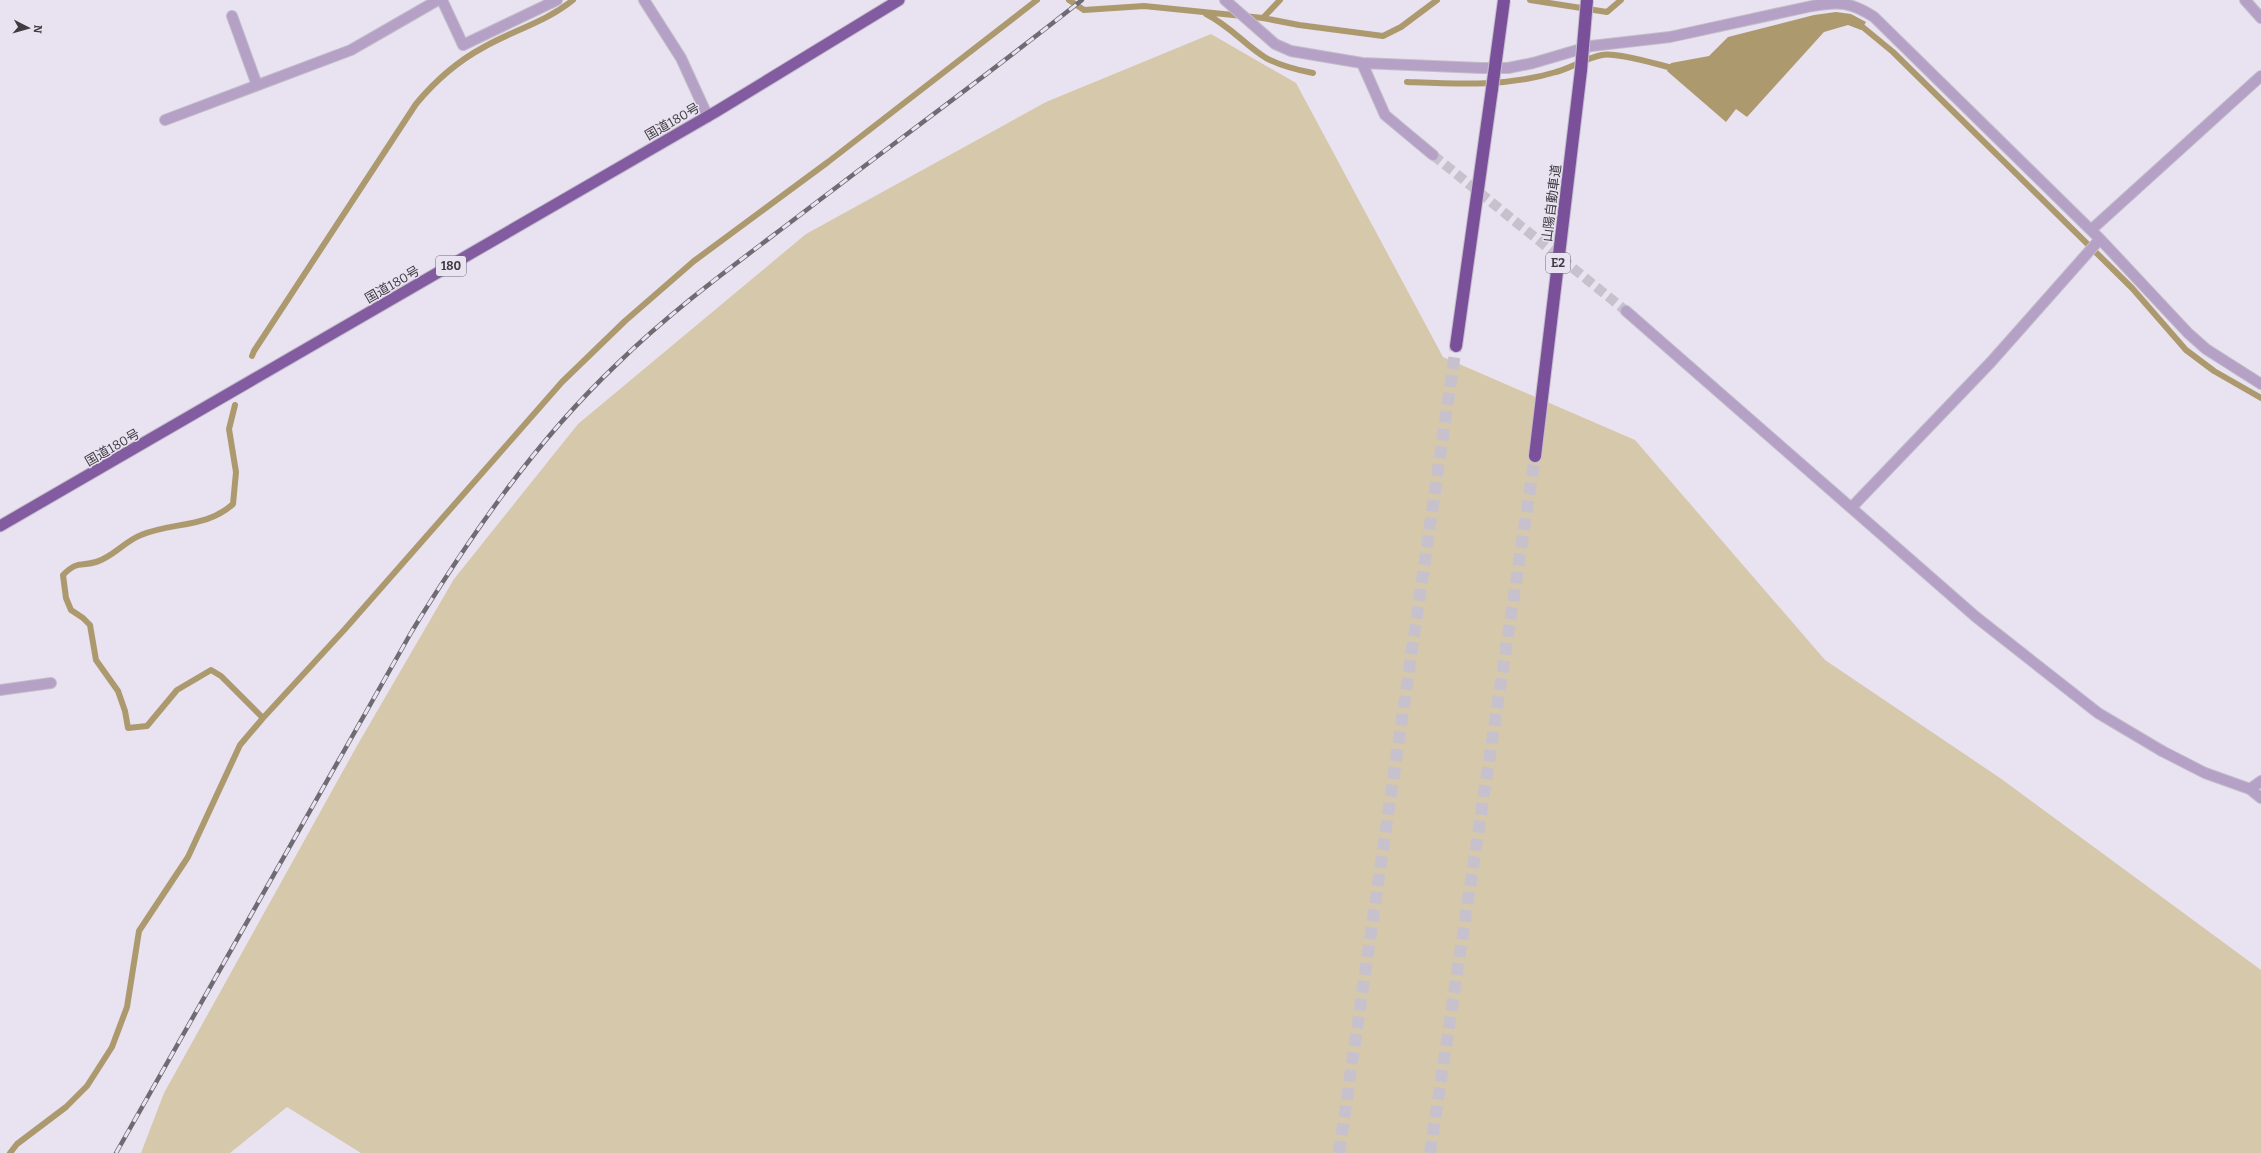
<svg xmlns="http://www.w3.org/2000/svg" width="2261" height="1153" viewBox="0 0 2261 1153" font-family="Bitter,'Noto Sans JP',serif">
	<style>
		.green { fill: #d6c9ab }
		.water { fill: #ac9a6e }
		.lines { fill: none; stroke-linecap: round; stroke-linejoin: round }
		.stream { stroke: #ac9a6e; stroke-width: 6 }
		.minor-tunnel { stroke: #c7c1cd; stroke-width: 10; stroke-dasharray: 10 5; stroke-linecap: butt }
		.motorway-tunnel { stroke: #c7c1cd; stroke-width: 12; stroke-dasharray: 12 6; stroke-linecap: butt }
		.minor-casing { stroke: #c3bdca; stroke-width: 12 }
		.tertiary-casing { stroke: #c3bdca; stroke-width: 12 }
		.trunk-casing { stroke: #c3bdca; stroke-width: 13 }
		.motorway-casing { stroke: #c3bdca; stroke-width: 14 }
		.minor { stroke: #b4a1c5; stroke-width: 10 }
		.tertiary { stroke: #b4a1c5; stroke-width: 10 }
		.trunk { stroke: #825ba1; stroke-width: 11 }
		.motorway { stroke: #7b509b; stroke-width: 12 }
		.rail-casing { stroke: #6f6b73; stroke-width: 4.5 }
		.rail { stroke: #e9e2f0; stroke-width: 3; stroke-dasharray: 9; stroke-linecap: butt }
		.motorway-bridge-casing { stroke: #c3bdca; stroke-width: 14; stroke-linecap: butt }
		.motorway-bridge { stroke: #7b509b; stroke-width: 12 }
		.labels { text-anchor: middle; stroke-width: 3; stroke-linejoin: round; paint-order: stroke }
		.shield { fill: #e9e2f0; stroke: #716d76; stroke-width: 1 }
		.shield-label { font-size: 12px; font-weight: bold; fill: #3e3b41 }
		.street-label { font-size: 13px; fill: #3e3b41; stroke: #e9e2f0 }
	</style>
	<rect width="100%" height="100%" fill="#e9e2f0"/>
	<path class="green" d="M 1211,34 L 1296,83 L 1443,357 L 1635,440 L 1825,660 L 2000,778 L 2261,970 L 2261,1153 L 361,1153 L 287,1107 L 230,1153 L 141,1153 L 164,1093 L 358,744 L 454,579 L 578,424 L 806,234 L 1046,102 Z"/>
	<path class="water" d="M 1836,12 L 1851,14 L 1866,22 L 1861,30 L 1848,25 L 1824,32 L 1747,117 L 1736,109 L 1726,122 L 1667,71 L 1671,63 L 1709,56 L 1728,37 L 1814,15 Z"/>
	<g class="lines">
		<path class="stream" d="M 1069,0 L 1084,10 L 1144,6 L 1263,18 L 1299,25 L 1383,36 L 1401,27 L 1437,0
			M 1530,0 L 1607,12 L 1621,0
			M 1206,14 C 1230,26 1245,45 1266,58 C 1281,66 1297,70 1313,73
			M 1263,18 L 1280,0
			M 1859,24 L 1893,52 L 2132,288 L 2186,350 L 2214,371 L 2261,398
			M 1407,82 C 1457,84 1507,87 1556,72 C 1571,68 1586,58 1602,55 C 1617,52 1659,65 1677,69
			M 252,356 L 254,351 L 416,104 C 435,81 458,61 484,47 C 514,30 546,22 573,0
			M 235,405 L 229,429 L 236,472 L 233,504 C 207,528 172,522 141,535 C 125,541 113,557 96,562 C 80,567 78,560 63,575 L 66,598 L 71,610 L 83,618 L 90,625 L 96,660 L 118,691 L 125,711 L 128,728 L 147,726 L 177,690 L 211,670 L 221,676 L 263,718
			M 10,1153 L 17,1144 L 66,1107 L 87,1086 L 112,1047 L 127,1007 L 139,931 L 188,857 L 240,745 L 263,718 L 345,629 L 562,382 L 625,321 L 694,261 L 828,162 L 1037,0"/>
		<path class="minor-tunnel" d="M 1433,155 L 1626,311"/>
		<path class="motorway-tunnel" d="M 1339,1153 L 1456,346
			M 1430,1153 L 1535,456"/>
		<g class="minor-casing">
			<path id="minor" d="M 442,0 L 463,45 L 557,0
				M 644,0 L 681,58 L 708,117
				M 1225,0 L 1275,44 L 1291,51 L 1362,63 L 1481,68 L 1508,68 L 1533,63 L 1591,46 L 1670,37 L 1812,6 C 1839,1 1851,2 1874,17 L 2100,239 L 2188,333 L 2206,349 L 2261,384
				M 2245,0 L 2261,18
				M 232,16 L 257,85
				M 1362,63 L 1385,115 L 1433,155
				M 165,120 L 351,50 L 438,0
				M 2091,230 L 2261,76
				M 1626,311 L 1976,617 L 2098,713 L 2162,751
				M 1852,507 L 1991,362 L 2100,239
				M 0,690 L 51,683
				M 2250,789 L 2261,781"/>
		</g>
		<g class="tertiary-casing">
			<path id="tertiary" d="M 2162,751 L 2205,773 L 2250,789 L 2261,798"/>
		</g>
		<g class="trunk-casing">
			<path id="trunk" d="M 0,526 L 717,111 L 899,0"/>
		</g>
		<g class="motorway-casing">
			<path id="motorway" d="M 1456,346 L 1492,89
				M 1535,456 L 1581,70"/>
		</g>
		<use href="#minor" class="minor"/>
		<use href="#tertiary" class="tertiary"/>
		<use href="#trunk" class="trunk"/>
		<use href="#motorway" class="motorway"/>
		<g class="rail-casing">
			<path id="rail" d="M 116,1153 L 412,631 C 471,535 534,443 616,365 C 673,309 737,263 800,215 C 894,143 990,73 1082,0"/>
		</g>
		<use href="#rail" class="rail"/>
		<g class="motorway-bridge-casing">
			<path id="motorway-bridge" d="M 1581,70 L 1587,0
				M 1492,89 L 1504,0"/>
		</g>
		<use href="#motorway-bridge" class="motorway-bridge"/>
	</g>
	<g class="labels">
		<g class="shield">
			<rect x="1546" y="253" width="24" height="20" rx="3"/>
			<rect x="436" y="256" width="30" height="20" rx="3"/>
		</g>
		<g class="shield-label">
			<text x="1558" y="267">E2</text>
			<text x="451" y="270">180</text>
		</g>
		<g class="street-label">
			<text transform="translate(672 121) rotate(-30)" y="5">国道180号</text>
			<text transform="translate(1551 203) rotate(-83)" y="5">山陽自動車道</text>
			<text transform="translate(392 284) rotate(-30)" y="5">国道180号</text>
			<text transform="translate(112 447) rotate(-30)" y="5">国道180号</text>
		</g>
	</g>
	<g transform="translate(28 28) rotate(96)" stroke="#e9e2f0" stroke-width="3" paint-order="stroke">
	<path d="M0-3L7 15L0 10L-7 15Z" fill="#3e3b41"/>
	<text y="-6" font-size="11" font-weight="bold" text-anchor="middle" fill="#3e3b41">N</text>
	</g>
</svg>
